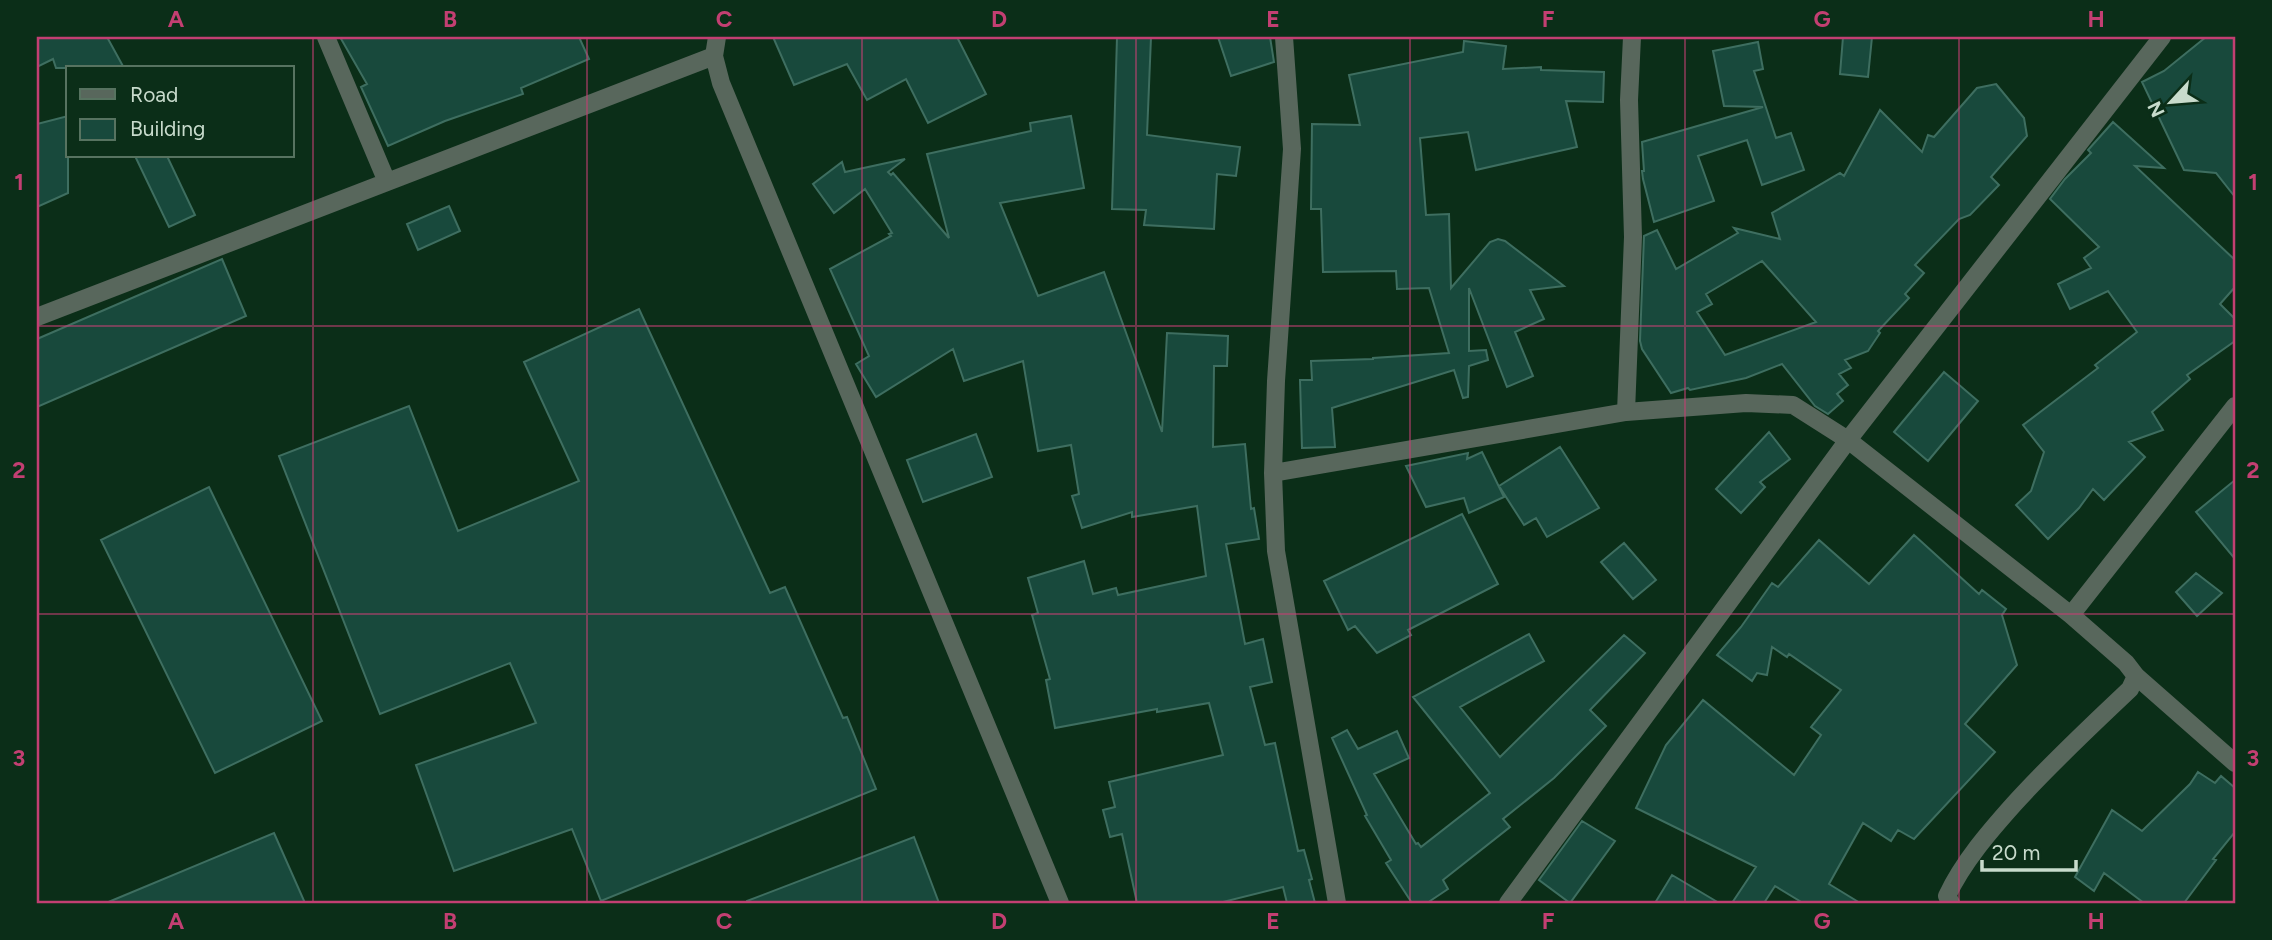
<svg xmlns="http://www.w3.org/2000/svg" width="2272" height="940" viewBox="0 0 2272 940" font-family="Figtree,sans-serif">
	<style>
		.building { fill: #18493c; stroke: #3e6e60; stroke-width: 2; fill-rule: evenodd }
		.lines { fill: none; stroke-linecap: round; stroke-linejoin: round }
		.minor { stroke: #58675c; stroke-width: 18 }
		.grid { fill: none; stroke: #c33f72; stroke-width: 2; stroke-opacity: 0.55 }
		.neatline { fill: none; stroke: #c33f72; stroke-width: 2.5 }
		.grid-label { font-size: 23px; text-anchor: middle; font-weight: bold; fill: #c33f72 }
	</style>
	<rect width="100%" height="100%" fill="#0b2e18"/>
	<path class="building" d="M 37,37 L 107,37 L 124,68 L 56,68 L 53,59 L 37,67 Z
		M 340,37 L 579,37 L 589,59 L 521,88 L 523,94 L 445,121 L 388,146 L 361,87 L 367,84 Z
		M 773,37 L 957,37 L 986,94 L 928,123 L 906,79 L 867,100 L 847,64 L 794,85 Z
		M 1117,37 L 1151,37 L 1147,135 L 1240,147 L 1236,176 L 1217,174 L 1214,229 L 1144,225 L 1146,210 L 1112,209 Z
		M 1218,37 L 1270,37 L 1274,62 L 1231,76 Z
		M 1843,37 L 1872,37 L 1868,77 L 1840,74 Z
		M 2206,37 L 2235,37 L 2235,197 L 2216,173 L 2184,170 L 2142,82 L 2164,71 Z
		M 1464,41 L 1506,46 L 1503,69 L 1541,67 L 1541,70 L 1604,72 L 1603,102 L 1566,101 L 1577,147 L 1476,170 L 1468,132 L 1420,138 L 1426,215 L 1449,214 L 1451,288 L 1490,242 L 1498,239 L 1505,241 L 1564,286 L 1530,290 L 1544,319 L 1515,332 L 1533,376 L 1507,387 L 1469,288 L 1469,351 L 1486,350 L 1488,360 L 1469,366 L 1468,397 L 1463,398 L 1454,370 L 1332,408 L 1335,447 L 1302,448 L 1300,380 L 1312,380 L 1311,361 L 1373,359 L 1373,358 L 1449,353 L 1429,288 L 1397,289 L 1396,271 L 1323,272 L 1321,209 L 1311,209 L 1312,124 L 1360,125 L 1349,75 L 1463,52 Z
		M 1758,42 L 1763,69 L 1754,71 L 1776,138 L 1791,133 L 1804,170 L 1762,185 L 1747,140 L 1698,156 L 1714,201 L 1654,222 L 1643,179 L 1642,171 L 1644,171 L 1642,142 L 1763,107 L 1724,106 L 1713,51 Z
		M 1996,84 L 2024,118 L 2027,136 L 1991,177 L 1999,185 L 1970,215 L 1959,219 L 1915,265 L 1924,273 L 1905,294 L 1909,298 L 1878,331 L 1880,333 L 1868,351 L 1845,360 L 1851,368 L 1839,374 L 1848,385 L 1837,394 L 1843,401 L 1828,414 L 1815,406 L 1782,364 L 1746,378 L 1690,390 L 1688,388 L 1671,393 L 1642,349 L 1640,341 L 1644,236 L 1657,230 L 1676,269 L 1738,233 L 1734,228 L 1780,239 L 1772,213 L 1840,173 L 1844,176 L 1880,110 L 1922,152 L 1928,135 L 1934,137 L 1977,88 ZM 1762,261 L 1816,322 L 1725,355 L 1697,312 L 1712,304 L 1706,294 Z
		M 68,116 L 68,193 L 37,207 L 37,124 Z
		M 1071,116 L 1084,188 L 1000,203 L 1038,296 L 1104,272 L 1162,432 L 1167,333 L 1228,336 L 1227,366 L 1214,366 L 1213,447 L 1245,444 L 1251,509 L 1254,508 L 1259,539 L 1226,544 L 1245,644 L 1263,639 L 1272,682 L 1250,687 L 1265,745 L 1275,743 L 1298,851 L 1304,850 L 1312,879 L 1309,880 L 1315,903 L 1287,903 L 1283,887 L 1219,903 L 1137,903 L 1122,834 L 1110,837 L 1103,810 L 1115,807 L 1109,782 L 1223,755 L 1209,703 L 1157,712 L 1157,709 L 1055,728 L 1046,680 L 1050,679 L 1032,615 L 1038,613 L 1028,578 L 1084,561 L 1093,594 L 1116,588 L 1118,595 L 1206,576 L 1197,506 L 1132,517 L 1132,512 L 1082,528 L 1072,496 L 1079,494 L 1071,445 L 1038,451 L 1023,361 L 964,381 L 953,349 L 876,397 L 856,364 L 869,356 L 830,269 L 891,236 L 889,234 L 892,233 L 865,189 L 834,213 L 813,184 L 842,162 L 845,172 L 905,159 L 888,172 L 891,175 L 893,173 L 949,238 L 927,154 L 1031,131 L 1030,123 Z
		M 2113,122 L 2164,168 L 2135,166 L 2235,260 L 2235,287 L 2220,304 L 2235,319 L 2235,341 L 2187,375 L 2190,379 L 2152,412 L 2163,430 L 2129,442 L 2145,457 L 2104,500 L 2093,489 L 2079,508 L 2048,539 L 2016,505 L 2031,491 L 2044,452 L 2023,425 L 2098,368 L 2095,365 L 2137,332 L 2108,291 L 2070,309 L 2058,284 L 2091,268 L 2084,258 L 2099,247 L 2050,199 L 2065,179 L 2091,153 L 2088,150 Z
		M 135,156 L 167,156 L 195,215 L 169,227 Z
		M 449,206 L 460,231 L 418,250 L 407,224 Z
		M 222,259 L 246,316 L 37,407 L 37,339 Z
		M 639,309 L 770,593 L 785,587 L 843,718 L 847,717 L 876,789 L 601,901 L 572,829 L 454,871 L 416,765 L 536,723 L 510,663 L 380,714 L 279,456 L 409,406 L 458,531 L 579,481 L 524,362 Z
		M 1944,372 L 1978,401 L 1928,461 L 1894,432 Z
		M 1769,432 L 1790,459 L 1760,482 L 1765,487 L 1741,513 L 1716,489 Z
		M 976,434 L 992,477 L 923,502 L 907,460 Z
		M 1560,447 L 1599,508 L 1547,537 L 1536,518 L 1524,525 L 1499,486 Z
		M 1482,452 L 1504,497 L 1469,513 L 1464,498 L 1426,507 L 1406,466 L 1468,453 L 1467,459 Z
		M 2235,480 L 2235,559 L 2196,512 Z
		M 209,487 L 322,721 L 215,773 L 101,540 Z
		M 1462,514 L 1498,584 L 1408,630 L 1411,635 L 1377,653 L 1355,626 L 1348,630 L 1324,581 Z
		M 1914,535 L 1979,594 L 1982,590 L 2006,609 L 2002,615 L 2017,665 L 1965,724 L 1995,752 L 1914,839 L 1898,830 L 1891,841 L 1863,823 L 1829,884 L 1860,903 L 1803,903 L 1775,886 L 1764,903 L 1732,903 L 1756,867 L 1636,808 L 1666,745 L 1703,700 L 1794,775 L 1821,735 L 1811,727 L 1841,690 L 1789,654 L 1787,657 L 1772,647 L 1767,675 L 1757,673 L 1752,681 L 1717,655 L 1741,627 L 1772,583 L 1778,587 L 1819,540 L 1869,584 Z
		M 1624,543 L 1656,580 L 1633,599 L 1601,562 Z
		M 2196,573 L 2222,593 L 2197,616 L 2176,592 Z
		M 1529,634 L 1544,661 L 1460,707 L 1500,757 L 1624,635 L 1645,653 L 1590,710 L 1606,726 L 1554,778 L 1503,819 L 1510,827 L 1443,880 L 1448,889 L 1427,903 L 1412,903 L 1386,863 L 1391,860 L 1365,816 L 1367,815 L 1332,738 L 1347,730 L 1358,749 L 1397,731 L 1409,758 L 1374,774 L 1416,844 L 1418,843 L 1421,847 L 1490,793 L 1413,697 Z
		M 2198,772 L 2215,783 L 2221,776 L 2235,788 L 2235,832 L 2213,859 L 2216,860 L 2184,903 L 2144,903 L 2104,873 L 2094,891 L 2075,877 L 2112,810 L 2142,831 L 2190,784 Z
		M 1582,821 L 1615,841 L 1570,903 L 1539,880 Z
		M 274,833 L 305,903 L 106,903 Z
		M 914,837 L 939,903 L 747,903 L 747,901 Z
		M 1672,875 L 1719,903 L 1655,903 Z"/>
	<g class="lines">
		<path class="minor" d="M 326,37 L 387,182
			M 717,37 L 714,56 L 721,83 L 1060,903
			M 1284,37 L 1292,149 L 1276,381 L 1273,473 L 1276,551 L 1337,903
			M 37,317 L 714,56
			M 1626,412 L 1633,237 L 1629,100 L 1632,37
			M 1273,473 L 1626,412 L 1746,403 L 1793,405 L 1848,440 L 2071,615 L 2126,663 L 2136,676 L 2235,763
			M 2071,615 L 2235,406
			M 1508,903 L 1848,440 L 2162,37
			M 1951,903 L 1947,896 C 1963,862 1989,832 2014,804 C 2051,763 2090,727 2130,689 L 2136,676"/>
	</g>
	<path class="grid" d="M 313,37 L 313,903M 587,37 L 587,903M 862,37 L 862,903M 1136,37 L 1136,903M 1410,37 L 1410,903M 1685,37 L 1685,903M 1959,37 L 1959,903M 37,326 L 2235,326M 37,614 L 2235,614"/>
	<rect width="2272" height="940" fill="none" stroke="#0b2e18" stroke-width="77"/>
	<rect x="66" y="66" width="228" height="91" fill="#0b2e18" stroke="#577360" stroke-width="2"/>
	<rect x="80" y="89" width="35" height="10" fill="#58675c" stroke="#577360" stroke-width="2"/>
	<text x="130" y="102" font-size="21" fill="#c8dbcc">Road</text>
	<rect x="80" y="119" width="35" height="21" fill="#18493c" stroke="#577360" stroke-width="2"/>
	<text x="130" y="136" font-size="21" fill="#c8dbcc">Building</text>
	<g transform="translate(2171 102) rotate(244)" stroke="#0b2e18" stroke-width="5" paint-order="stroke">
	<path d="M0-5L12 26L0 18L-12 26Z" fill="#c8dbcc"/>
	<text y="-10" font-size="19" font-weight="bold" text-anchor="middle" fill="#c8dbcc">N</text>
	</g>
	<path d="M1982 860v10h94v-10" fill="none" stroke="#c8dbcc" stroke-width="3.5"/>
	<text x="1992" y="860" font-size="21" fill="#c8dbcc" stroke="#0b2e18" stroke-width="5" paint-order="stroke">20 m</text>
	<rect x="38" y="38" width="2196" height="864" class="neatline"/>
	<g class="grid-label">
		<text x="176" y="27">A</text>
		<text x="450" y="27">B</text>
		<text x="724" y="27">C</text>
		<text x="999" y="27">D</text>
		<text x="1273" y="27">E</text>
		<text x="1548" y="27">F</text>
		<text x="1822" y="27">G</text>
		<text x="2096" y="27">H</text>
		<text x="19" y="190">1</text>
		<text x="2253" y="190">1</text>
		<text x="19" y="478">2</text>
		<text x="2253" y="478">2</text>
		<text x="19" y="766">3</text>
		<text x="2253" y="766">3</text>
		<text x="176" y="929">A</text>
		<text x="450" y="929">B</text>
		<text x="724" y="929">C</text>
		<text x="999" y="929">D</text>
		<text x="1273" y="929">E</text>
		<text x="1548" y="929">F</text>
		<text x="1822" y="929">G</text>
		<text x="2096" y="929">H</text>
	</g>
</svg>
